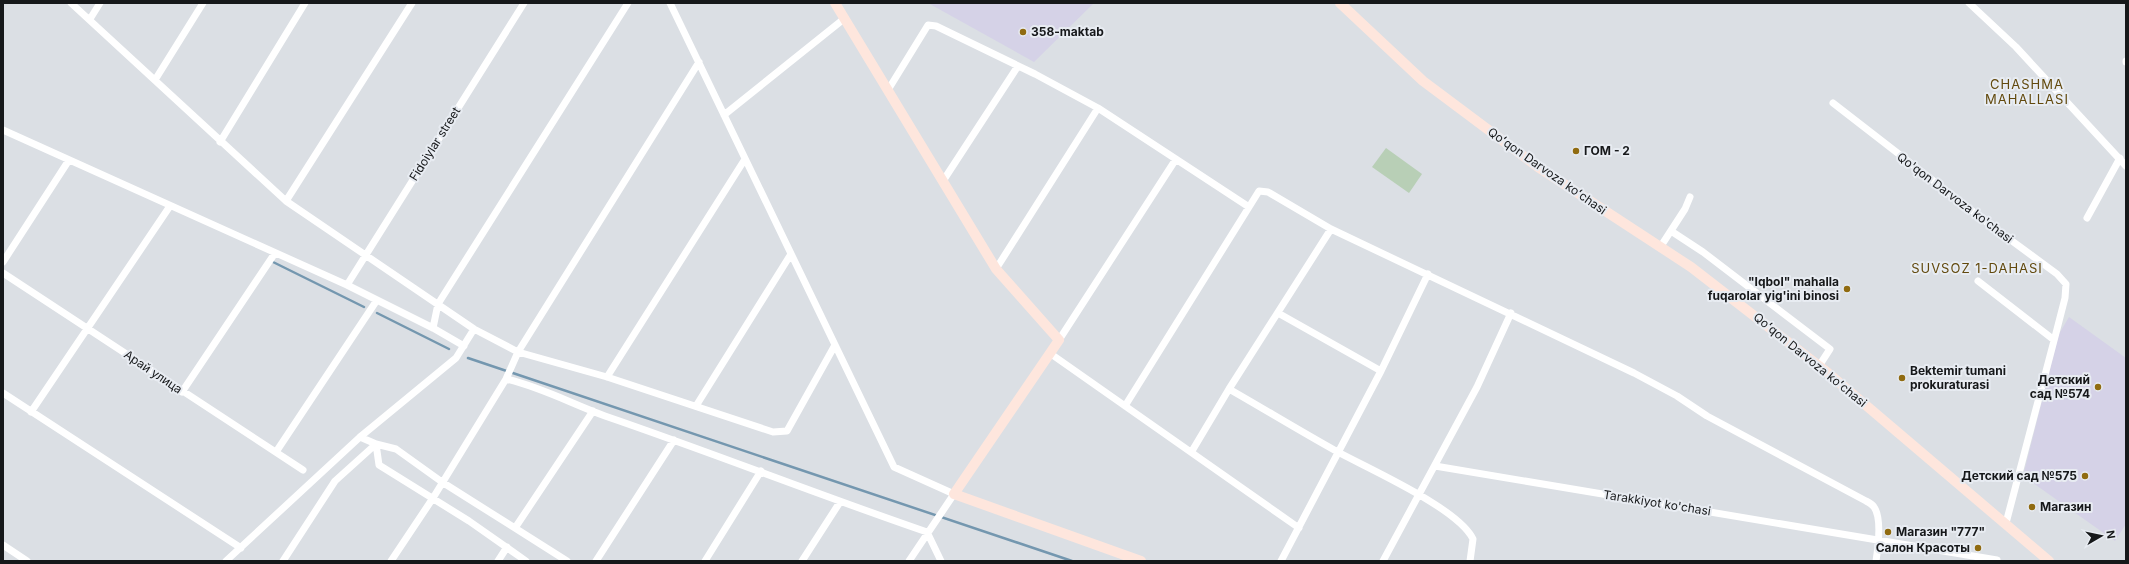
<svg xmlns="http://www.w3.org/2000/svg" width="2129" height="564" viewBox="0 0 2129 564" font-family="Inter,sans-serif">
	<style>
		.education { fill: #d5d2e7 }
		.green { fill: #b8cfb6 }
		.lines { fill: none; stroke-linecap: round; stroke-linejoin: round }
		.stream { stroke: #7497af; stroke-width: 2.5 }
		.street { stroke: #fff; stroke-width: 7 }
		.secondary { stroke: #fee6dd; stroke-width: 10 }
		.poi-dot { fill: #906b10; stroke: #e8ecf2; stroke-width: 1.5 }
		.labels { text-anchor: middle; stroke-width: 4; stroke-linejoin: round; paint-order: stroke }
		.poi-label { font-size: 12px; font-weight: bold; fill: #16181a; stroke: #e8ecf2; text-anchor: start }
		.street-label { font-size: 12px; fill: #16181a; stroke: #e8ecf2 }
		.neighbourhood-label { font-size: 13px; letter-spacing: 1px; fill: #62490d; stroke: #e8ecf2 }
	</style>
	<rect width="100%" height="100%" fill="#dbdfe4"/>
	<path class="education" d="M 928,3 L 1094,3 L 1034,62 Z
		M 2069,317 L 2126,358 L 2126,524 L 2115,541 L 2023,476 L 2059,334 Z"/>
	<path class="green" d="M 1386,148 L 1422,174 L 1409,193 L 1372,167 Z"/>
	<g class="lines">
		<path class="stream" d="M 273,262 L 364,307
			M 377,313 L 449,349
			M 468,358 L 1072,561"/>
		<path class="street" d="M 71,3 L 286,201 L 474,329 L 518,352 L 607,377 L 773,432 L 787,431 L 835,345
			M 670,3 L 894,467 L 954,494 L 909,561
			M 1969,3 L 2016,47 L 2126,166
			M 90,19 L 100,3
			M 2126,61 L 2126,62
			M 155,80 L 203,3
			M 888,90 L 928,25 L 936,26 L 1035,74 L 1098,108 L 1249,207
			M 1833,103 L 1993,227 L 2057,274 L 2066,284 L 2065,298 L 2056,333 L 2006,523
			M 724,115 L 845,18
			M 3,130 L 347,285 L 433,328 L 464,346
			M 220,142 L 305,3
			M 943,181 L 1018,66
			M 286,201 L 412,3
			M 2087,218 L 2120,158
			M 1671,231 L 1703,252 L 1830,349 L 1819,366
			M 1661,246 L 1685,209 L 1690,197
			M 3,262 L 69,160
			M 996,269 L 1098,108
			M 3,273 L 303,470
			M 1978,281 L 2054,340
			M 347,285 L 524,3
			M 1278,313 L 1381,371
			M 433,328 L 438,304 L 628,3
			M 1059,340 L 1176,159
			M 1051,354 L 1299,528
			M 607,377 L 745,159
			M 506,379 C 541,387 572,404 605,416 C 713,453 819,495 927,532 L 941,561
			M 1229,389 C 1264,409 1300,431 1336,451 C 1369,469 1458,508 1473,539 L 1470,561
			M 182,392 L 275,253
			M 3,393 L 241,548
			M 696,406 L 791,254
			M 1125,406 L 1259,191 L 1268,192 L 1331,229 L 1634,373 L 1677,396 L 1707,416 L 1866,501 C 1868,502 1872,504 1874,507 C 1882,518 1878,548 1876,561
			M 31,412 L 170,206
			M 360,437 L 376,444 L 396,449 L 442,482 L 567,561
			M 376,444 L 379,465 L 469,521 L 526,561
			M 1192,451 L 1229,389 L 1331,229
			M 276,452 L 377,300
			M 1435,466 L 1997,560
			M 515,528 L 593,411
			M 3,545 L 27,561
			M 226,561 L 360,437 L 456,358 L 474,329
			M 283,561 L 335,481 L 376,444
			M 391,561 L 433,498 L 506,379 L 518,352 L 699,62
			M 498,561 L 507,547
			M 596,561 L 674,440
			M 705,561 L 761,471
			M 802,561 L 840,502
			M 1281,561 L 1381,371 L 1428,274
			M 1383,561 L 1477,387 L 1511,313"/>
		<path class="secondary" d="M 835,3 L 996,269 L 1059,340 L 954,494 L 1141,561
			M 1340,3 L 1423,81 L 1538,167 L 1691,267 L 1828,373 L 2049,561"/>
	</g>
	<g class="poi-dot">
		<circle cx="1023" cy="32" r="4"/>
		<circle cx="1576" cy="151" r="4"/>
		<circle cx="1847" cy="289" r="4"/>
		<circle cx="1902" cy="378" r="4"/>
		<circle cx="2098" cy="387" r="4"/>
		<circle cx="2085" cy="476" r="4"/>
		<circle cx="2032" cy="507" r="4"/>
		<circle cx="1888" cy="532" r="4"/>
		<circle cx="1978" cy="548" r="4"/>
	</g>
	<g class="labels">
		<g class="poi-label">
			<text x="1031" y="36">358-maktab</text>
			<text x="1584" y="155">ГОМ - 2</text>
			<text x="1839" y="286" text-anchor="end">"Iqbol" mahalla<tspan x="1839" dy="14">fuqarolar yig'ini binosi</tspan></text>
			<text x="1910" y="375">Bektemir tumani<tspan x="1910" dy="14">prokuraturasi</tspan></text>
			<text x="2090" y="384" text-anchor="end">Детский<tspan x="2090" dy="14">сад №574</tspan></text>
			<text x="2077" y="480" text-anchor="end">Детский сад №575</text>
			<text x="2040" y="511">Магазин</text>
			<text x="1896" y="536">Магазин "777"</text>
			<text x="1970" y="552" text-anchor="end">Салон Красоты</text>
		</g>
		<g class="street-label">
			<text transform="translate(435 144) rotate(-58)" y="4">Fidoiylar street</text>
			<text transform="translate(1547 171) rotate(35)" y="4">Qoʻqon Darvoza koʻchasi</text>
			<text transform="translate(1955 198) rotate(37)" y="4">Qo'qon Darvoza ko'chasi</text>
			<text transform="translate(1810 360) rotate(39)" y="4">Qoʻqon Darvoza koʻchasi</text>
			<text transform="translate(153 372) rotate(34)" y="4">Арай улица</text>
			<text transform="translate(1657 503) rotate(9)" y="4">Tarakkiyot ko'chasi</text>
		</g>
		<g class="neighbourhood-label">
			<text x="2027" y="89">CHASHMA<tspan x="2027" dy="15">MAHALLASI</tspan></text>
			<text x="1977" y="273">SUVSOZ 1-DAHASI</text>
		</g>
	</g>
	<rect width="2129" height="564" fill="none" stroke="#16181a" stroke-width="8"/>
	<g transform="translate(2101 536) rotate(81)" stroke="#e8ecf2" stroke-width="3" paint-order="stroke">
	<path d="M0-3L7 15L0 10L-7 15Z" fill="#16181a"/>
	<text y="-6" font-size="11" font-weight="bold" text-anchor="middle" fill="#16181a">N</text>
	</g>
</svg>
